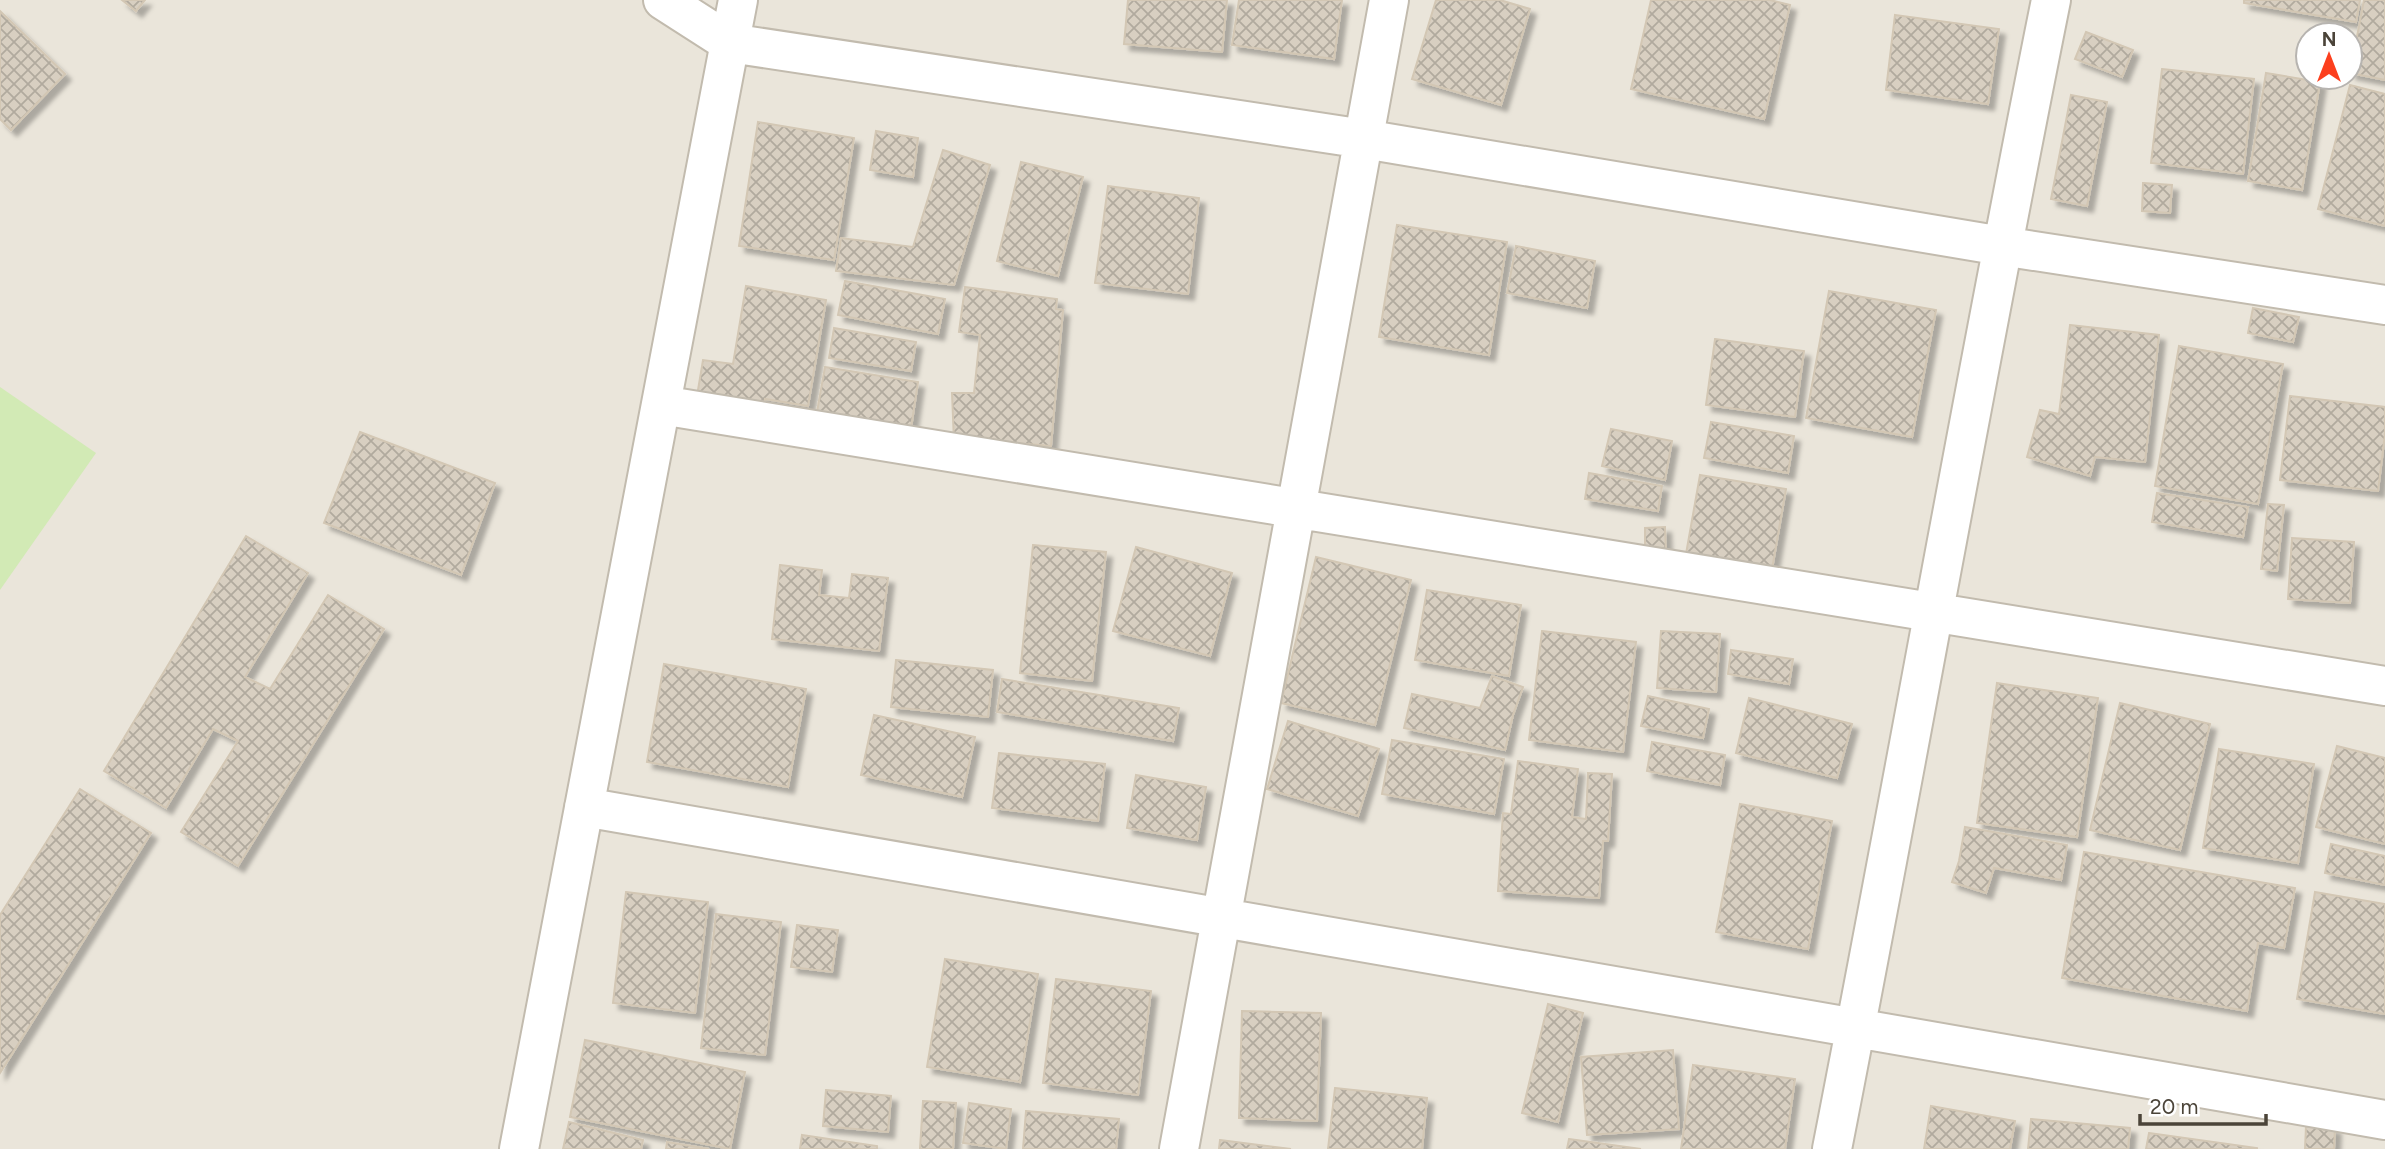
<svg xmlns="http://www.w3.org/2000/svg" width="2385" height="1149" viewBox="0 0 2385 1149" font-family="Figtree,sans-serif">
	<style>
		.residential { fill: #eae5da; fill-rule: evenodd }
		.green { fill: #d2eab5 }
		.building { fill: url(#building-cross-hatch); stroke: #d3c7b4; stroke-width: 2; filter: url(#shadow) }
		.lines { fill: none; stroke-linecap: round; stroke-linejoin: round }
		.street-casing { stroke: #c2bbae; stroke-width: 42 }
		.street { stroke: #fff; stroke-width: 38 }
	</style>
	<defs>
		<pattern id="building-cross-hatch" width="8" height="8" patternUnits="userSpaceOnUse" patternTransform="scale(1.75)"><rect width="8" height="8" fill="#d8cfc1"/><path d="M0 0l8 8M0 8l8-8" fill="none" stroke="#b1aa9e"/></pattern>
		<filter id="shadow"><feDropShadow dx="6" dy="6" stdDeviation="2" flood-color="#0004"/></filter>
	</defs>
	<rect width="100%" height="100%" fill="#f6f3ec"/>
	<path class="residential" d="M 0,0 L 2385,0 L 2385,1149 L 0,1149 ZM 2308,35 L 2350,35 L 2350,77 L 2308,77 Z"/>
	<path class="green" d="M 0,387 L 96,453 L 0,590 Z"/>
	<path class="building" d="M 122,0 L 145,0 L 136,11 Z
		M 1128,0 L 1227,0 L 1222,52 L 1124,44 Z
		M 1239,0 L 1342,0 L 1334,59 L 1232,45 Z
		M 1436,0 L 1500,0 L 1530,9 L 1501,105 L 1412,79 Z
		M 1651,0 L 1770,0 L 1790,5 L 1764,119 L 1631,89 Z
		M 2244,0 L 2360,0 L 2356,22 L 2244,3 Z
		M 2364,0 L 2385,0 L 2385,80 L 2350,73 Z
		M 0,11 L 65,74 L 11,130 L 0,119 Z
		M 1895,15 L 1999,29 L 1988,104 L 1886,90 Z
		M 2086,32 L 2133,50 L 2122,77 L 2075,59 Z
		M 2162,69 L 2254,79 L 2243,174 L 2151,163 Z
		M 2266,73 L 2320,82 L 2302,190 L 2248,181 Z
		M 2350,85 L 2385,94 L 2385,226 L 2318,209 Z
		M 2071,95 L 2107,102 L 2087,206 L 2051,199 Z
		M 758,122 L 854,138 L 834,260 L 739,246 Z
		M 876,131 L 918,138 L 913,177 L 870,170 Z
		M 943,150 L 990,165 L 954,285 L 836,271 L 841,238 L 913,247 Z
		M 1021,162 L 1083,177 L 1058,276 L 997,261 Z
		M 2143,183 L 2172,185 L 2170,213 L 2142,211 Z
		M 1108,186 L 1199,198 L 1188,294 L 1095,283 Z
		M 1397,225 L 1507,242 L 1489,355 L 1379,337 Z
		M 1516,246 L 1595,261 L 1587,308 L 1507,293 Z
		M 845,281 L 945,299 L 938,334 L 838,315 Z
		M 746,286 L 826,300 L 808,406 L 765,399 L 764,407 L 697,396 L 703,360 L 733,364 Z
		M 965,287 L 1057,299 L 1056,309 L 1063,310 L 1051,446 L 992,441 L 954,442 L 952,393 L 974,393 L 980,335 L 959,332 Z
		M 1829,291 L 1936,310 L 1912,437 L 1806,418 Z
		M 2253,308 L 2299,317 L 2293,342 L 2248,333 Z
		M 2070,325 L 2159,335 L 2145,462 L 2095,457 L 2090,476 L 2027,457 L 2040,410 L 2059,414 Z
		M 834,328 L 916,342 L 911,371 L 829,358 Z
		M 1715,339 L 1804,351 L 1795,417 L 1706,405 Z
		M 2179,346 L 2283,364 L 2258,504 L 2155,486 Z
		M 825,367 L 918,382 L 911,428 L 817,412 Z
		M 2290,396 L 2385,407 L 2385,434 L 2378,491 L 2280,480 Z
		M 1711,422 L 1794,436 L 1788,473 L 1704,458 Z
		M 1611,429 L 1672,441 L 1665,480 L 1602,466 Z
		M 360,432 L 495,483 L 461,575 L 324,523 Z
		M 1589,473 L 1662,486 L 1658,511 L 1585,499 Z
		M 1700,475 L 1786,489 L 1772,569 L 1686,554 Z
		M 2157,493 L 2248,507 L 2243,537 L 2152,522 Z
		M 2268,504 L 2284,505 L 2277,571 L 2261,569 Z
		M 1665,527 L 1666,552 L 1645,552 L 1645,528 Z
		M 246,536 L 308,573 L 245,677 L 270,689 L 328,595 L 384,629 L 238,866 L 181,832 L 238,741 L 213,729 L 166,808 L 104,771 Z
		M 2292,538 L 2354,542 L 2350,603 L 2288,599 Z
		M 1033,545 L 1106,552 L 1092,681 L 1020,673 Z
		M 1136,547 L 1232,573 L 1210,656 L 1113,631 Z
		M 1316,557 L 1411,580 L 1375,725 L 1281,703 Z
		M 780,565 L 822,570 L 819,595 L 849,598 L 852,574 L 888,578 L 879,651 L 772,639 Z
		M 1427,590 L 1521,605 L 1509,676 L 1415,660 Z
		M 1542,631 L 1636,642 L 1623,752 L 1529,740 Z
		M 1661,631 L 1720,634 L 1716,692 L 1657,688 Z
		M 1731,650 L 1793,659 L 1789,684 L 1728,674 Z
		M 896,660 L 993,670 L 988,717 L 891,707 Z
		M 664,664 L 806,689 L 788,787 L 647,762 Z
		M 1492,676 L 1523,687 L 1513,715 L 1505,750 L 1404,728 L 1412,694 L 1480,708 Z
		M 1002,679 L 1179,708 L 1173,741 L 997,712 Z
		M 1997,683 L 2098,698 L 2077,837 L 1977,823 Z
		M 1648,696 L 1709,709 L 1703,738 L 1641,726 Z
		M 1749,698 L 1852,724 L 1837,778 L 1736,753 Z
		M 2120,703 L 2210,724 L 2180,850 L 2090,830 Z
		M 874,715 L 975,737 L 962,797 L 861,775 Z
		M 1288,721 L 1379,749 L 1358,816 L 1267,789 Z
		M 1392,740 L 1504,759 L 1494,814 L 1382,794 Z
		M 1652,742 L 1725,755 L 1720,785 L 1647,771 Z
		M 2337,746 L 2385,758 L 2385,844 L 2316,827 Z
		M 2219,749 L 2314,764 L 2298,863 L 2203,848 Z
		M 999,753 L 1105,764 L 1098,821 L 992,808 Z
		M 1518,761 L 1578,769 L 1572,817 L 1586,819 L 1588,773 L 1612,774 L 1608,841 L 1603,841 L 1599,898 L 1498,891 L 1503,813 L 1511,814 Z
		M 1136,775 L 1206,787 L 1197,840 L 1127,828 Z
		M 80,789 L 151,833 L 0,1073 L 0,915 Z
		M 1740,804 L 1832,821 L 1808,949 L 1716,932 Z
		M 1965,827 L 2067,845 L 2061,880 L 1994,868 L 1986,893 L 1952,882 L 1959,861 Z
		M 2331,844 L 2385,856 L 2385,885 L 2325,873 Z
		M 2084,852 L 2295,888 L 2284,948 L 2258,943 L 2247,1011 L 2062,978 Z
		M 626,892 L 708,902 L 695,1013 L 613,1003 Z
		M 2315,892 L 2385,904 L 2385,1014 L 2297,999 Z
		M 716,914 L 781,922 L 765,1055 L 701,1048 Z
		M 797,925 L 838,930 L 832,972 L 791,967 Z
		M 945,959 L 1038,974 L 1020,1082 L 927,1067 Z
		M 1056,979 L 1151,991 L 1138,1095 L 1043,1083 Z
		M 1548,1004 L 1583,1013 L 1558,1122 L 1522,1113 Z
		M 1242,1011 L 1321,1013 L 1317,1121 L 1239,1118 Z
		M 585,1040 L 745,1072 L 730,1149 L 570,1117 Z
		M 1673,1050 L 1679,1129 L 1587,1135 L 1581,1057 Z
		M 1693,1065 L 1795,1079 L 1785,1149 L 1681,1149 Z
		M 1335,1088 L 1427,1098 L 1422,1149 L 1328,1149 Z
		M 826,1090 L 891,1096 L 888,1132 L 823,1126 Z
		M 923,1101 L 956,1103 L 953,1149 L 920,1149 Z
		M 969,1103 L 1011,1109 L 1006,1149 L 963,1143 Z
		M 1931,1106 L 2015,1121 L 2010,1149 L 1924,1149 Z
		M 1026,1111 L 1119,1119 L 1116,1149 L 1023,1149 Z
		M 2031,1119 L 2130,1128 L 2128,1149 L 2028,1149 Z
		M 569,1122 L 643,1140 L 641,1149 L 563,1149 Z
		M 2306,1126 L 2335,1128 L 2334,1149 L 2305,1149 Z
		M 2149,1133 L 2257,1148 L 2257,1149 L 2146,1149 Z
		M 802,1135 L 877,1146 L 877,1149 L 800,1149 Z
		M 1569,1139 L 1641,1149 L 1567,1149 Z
		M 1220,1140 L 1291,1149 L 1219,1149 Z
		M 667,1142 L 709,1149 L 666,1149 Z"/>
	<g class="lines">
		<g class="street-casing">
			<path id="street" d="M 663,0 L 730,43 L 1364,139 L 2002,246 L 2385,305
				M 661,405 L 2385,686
				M 584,807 L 2385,1120
				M 519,1149 L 738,0
				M 1179,1149 L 1389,0
				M 1832,1149 C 1907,766 1974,382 2051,0"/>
		</g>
		<use href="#street" class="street"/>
	</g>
	<g transform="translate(2329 56)"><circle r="33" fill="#ffffff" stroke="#b7b4b0" stroke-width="2"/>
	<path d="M0-5L12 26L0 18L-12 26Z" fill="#fc3f1d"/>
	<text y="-10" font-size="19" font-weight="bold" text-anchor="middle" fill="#4b4439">N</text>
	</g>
	<path d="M2140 1114v10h126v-10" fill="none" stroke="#4b4439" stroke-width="3.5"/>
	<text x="2150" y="1114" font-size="21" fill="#4b4439" stroke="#ffffff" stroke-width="5" paint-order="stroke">20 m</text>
</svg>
